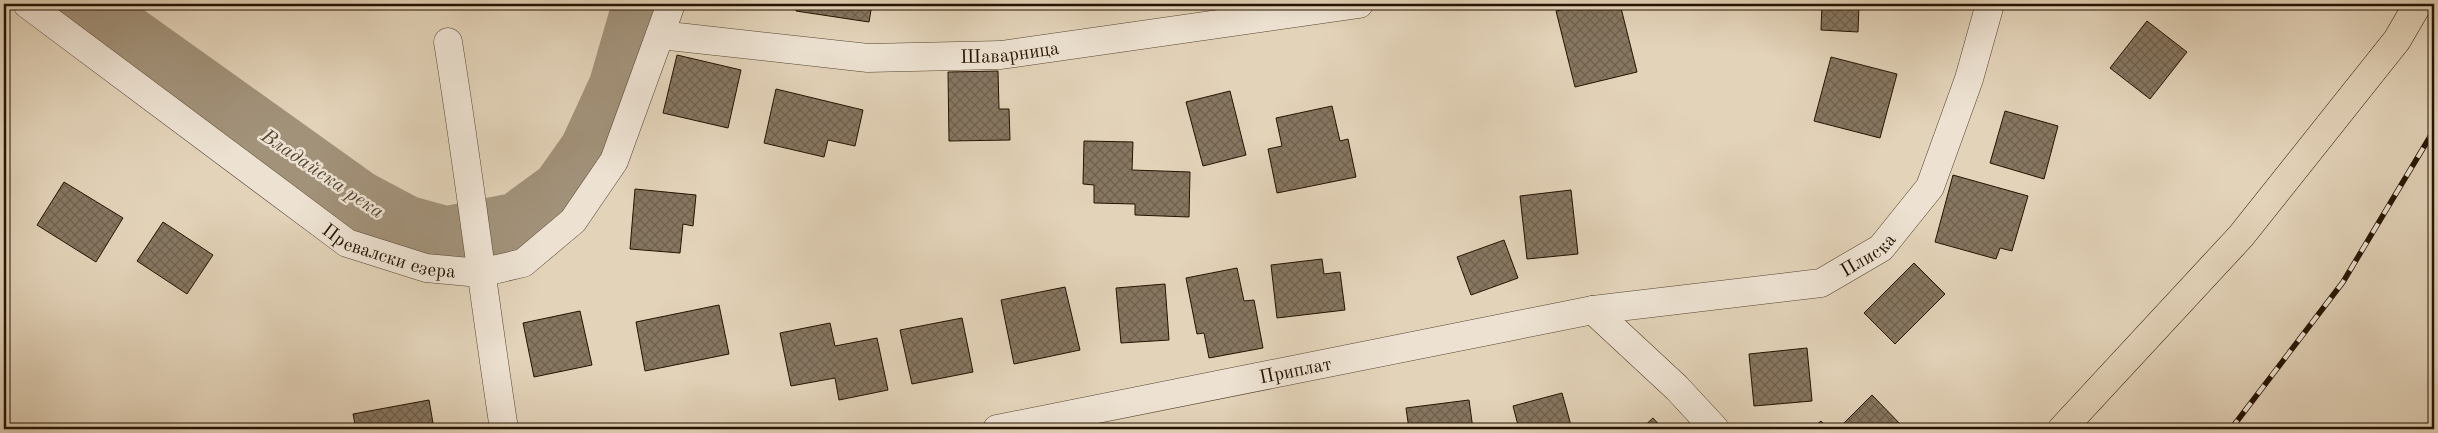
<svg xmlns="http://www.w3.org/2000/svg" width="2438" height="433" viewBox="0 0 2438 433" font-family="'Old Standard TT',serif">
	<style>
		.lines { fill: none; stroke-linecap: round; stroke-linejoin: round }
		.river { stroke: #a2927a; stroke-width: 61 }
		.building { fill: url(#building-cross-hatch); stroke: #241301 }
		.minor-casing { stroke: #54432f; stroke-width: 29 }
		.trunk-casing { stroke: #241301; stroke-width: 29 }
		.minor { stroke: #ede2d2; stroke-width: 28 }
		.trunk { stroke: #e3d3b9; stroke-width: 28 }
		.rail-casing { stroke: #241301; stroke-width: 5.5 }
		.rail { stroke: #ede2d2; stroke-width: 4; stroke-dasharray: 11; stroke-linecap: butt }
		.labels { text-anchor: middle; stroke-width: 5; stroke-linejoin: round; paint-order: stroke }
		.street-label { font-size: 19px; fill: #241301; stroke: #ede2d2 }
		.water-label { font-size: 20px; font-style: italic; fill: #564631; stroke: #ede2d2 }
	</style>
	<defs>
		<pattern id="building-cross-hatch" width="8" height="8" patternUnits="userSpaceOnUse" patternTransform="scale(1.25)"><rect width="8" height="8" fill="#877761"/><path d="M0 0l8 8M0 8l8-8" fill="none" stroke="#6e604e"/></pattern>
	</defs>
	<rect width="100%" height="100%" fill="#e3d3b9"/>
	<filter id="stains"><feTurbulence type="fractalNoise" baseFrequency=".004" numOctaves="4"/><feColorMatrix values="0 0 0 0 .2 0 0 0 0 .09 0 0 0 0 .02 0 0 0 .5 -.17"/></filter>
	<radialGradient id="worn" r=".72"><stop offset=".6" stop-color="#630" stop-opacity="0"/><stop offset="1" stop-color="#630" stop-opacity=".3"/></radialGradient>
	<g class="lines">
		<path class="river" d="M 83,4 L 359,201 L 406,226 L 446,237 L 517,223 L 561,191 L 590,150 L 619,87 L 643,4"/>
	</g>
	<path class="building" d="M 797,4 L 872,4 L 869,22 L 796,11 Z
		M 1584,4 L 1620,4 L 1637,72 L 1575,87 L 1556,11 Z
		M 1822,4 L 1859,4 L 1858,32 L 1821,30 Z
		M 2147,21 L 2187,52 L 2150,99 L 2110,68 Z
		M 677,55 L 741,70 L 728,128 L 663,113 Z
		M 1831,57 L 1897,74 L 1880,138 L 1814,121 Z
		M 998,71 L 999,109 L 1009,109 L 1010,140 L 949,141 L 948,72 Z
		M 776,89 L 863,110 L 855,146 L 828,140 L 824,157 L 764,143 Z
		M 1230,91 L 1246,155 L 1203,166 L 1186,102 Z
		M 1332,106 L 1340,141 L 1348,139 L 1356,177 L 1277,193 L 1268,149 L 1282,146 L 1276,118 Z
		M 2005,111 L 2058,126 L 2044,179 L 1990,163 Z
		M 1084,141 L 1133,142 L 1132,170 L 1190,172 L 1189,217 L 1135,215 L 1135,204 L 1094,203 L 1094,185 L 1083,184 Z
		M 1953,175 L 2028,196 L 2012,251 L 2000,248 L 1996,259 L 1935,242 Z
		M 64,182 L 123,218 L 96,262 L 37,225 Z
		M 635,189 L 696,195 L 693,226 L 683,224 L 680,253 L 630,249 Z
		M 1571,190 L 1578,254 L 1527,259 L 1520,196 Z
		M 163,222 L 213,255 L 187,294 L 137,261 Z
		M 1504,240 L 1518,278 L 1471,295 L 1457,257 Z
		M 1322,259 L 1324,274 L 1340,272 L 1345,310 L 1277,318 L 1271,265 Z
		M 1914,263 L 1945,294 L 1895,344 L 1864,313 Z
		M 1237,268 L 1244,301 L 1254,300 L 1263,348 L 1209,358 L 1204,333 L 1197,334 L 1186,278 Z
		M 1165,284 L 1169,340 L 1121,343 L 1116,288 Z
		M 1065,287 L 1080,350 L 1014,364 L 1001,300 Z
		M 719,305 L 729,354 L 645,371 L 636,322 Z
		M 580,311 L 592,365 L 534,377 L 523,323 Z
		M 962,318 L 973,372 L 912,384 L 900,330 Z
		M 830,323 L 835,346 L 877,338 L 888,390 L 839,400 L 835,378 L 791,386 L 780,333 Z
		M 1807,348 L 1812,401 L 1754,406 L 1749,354 Z
		M 1562,393 L 1572,429 L 1519,429 L 1513,406 Z
		M 1872,395 L 1903,427 L 1900,429 L 1838,429 Z
		M 429,400 L 434,429 L 356,429 L 353,414 Z
		M 1469,400 L 1473,429 L 1409,429 L 1406,408 Z
		M 1653,418 L 1663,429 L 1641,429 Z
		M 1821,421 L 1829,429 L 1811,429 Z"/>
	<g class="lines">
		<g class="minor-casing">
			<g id="minor">
				<path id="s1" d="M 27,4 L 347,243 L 426,268 L 480,273 L 523,263 L 573,221 L 614,161 L 671,4"/>
				<path id="s2" d="M 660,35 L 868,58 L 1001,55 L 1359,4"/>
				<path d="M 448,42 C 469,171 484,300 504,429"/>
				<path d="M 1593,310 L 1677,388 L 1715,429"/>
				<path id="s3" d="M 997,429 L 1593,310 L 1821,283 L 1881,248 L 1930,187 L 1969,79 L 1990,4"/>
			</g>
		</g>
		<g class="trunk-casing">
			<path id="trunk" d="M 2062,429 L 2241,236 L 2397,40 L 2418,4"/>
		</g>
		<use href="#minor" class="minor"/>
		<use href="#trunk" class="trunk"/>
		<g class="rail-casing">
			<path id="rail" d="M 2231,429 L 2343,282 L 2434,130"/>
		</g>
		<use href="#rail" class="rail"/>
	</g>
	<g class="labels">
		<g class="street-label">
			<text dy="7" stroke="none"><textPath href="#s2" startOffset="351">Шаварница</textPath></text>
			<text dy="7" stroke="none"><textPath href="#s1" startOffset="442">Превалски езера</textPath></text>
			<text dy="7" stroke="none"><textPath href="#s3" startOffset="892">Плиска</textPath></text>
			<text dy="7" stroke="none"><textPath href="#s3" startOffset="304">Приплат</textPath></text>
		</g>
		<g class="water-label">
			<text transform="translate(323 173) rotate(34)" y="7">Владайска река</text>
		</g>
	</g>
	<rect width="2438" height="433" fill="none" stroke="#e3d3b9" stroke-width="20"/>
	<rect x="5" y="5" width="2428" height="423" fill="none" stroke="#241301" stroke-width="2.5"/>
	<rect x="10" y="10" width="2418" height="413" fill="none" stroke="#241301"/>
	<rect width="100%" height="100%" filter="url(#stains)"/>
	<rect width="100%" height="100%" fill="url(#worn)"/>
</svg>
